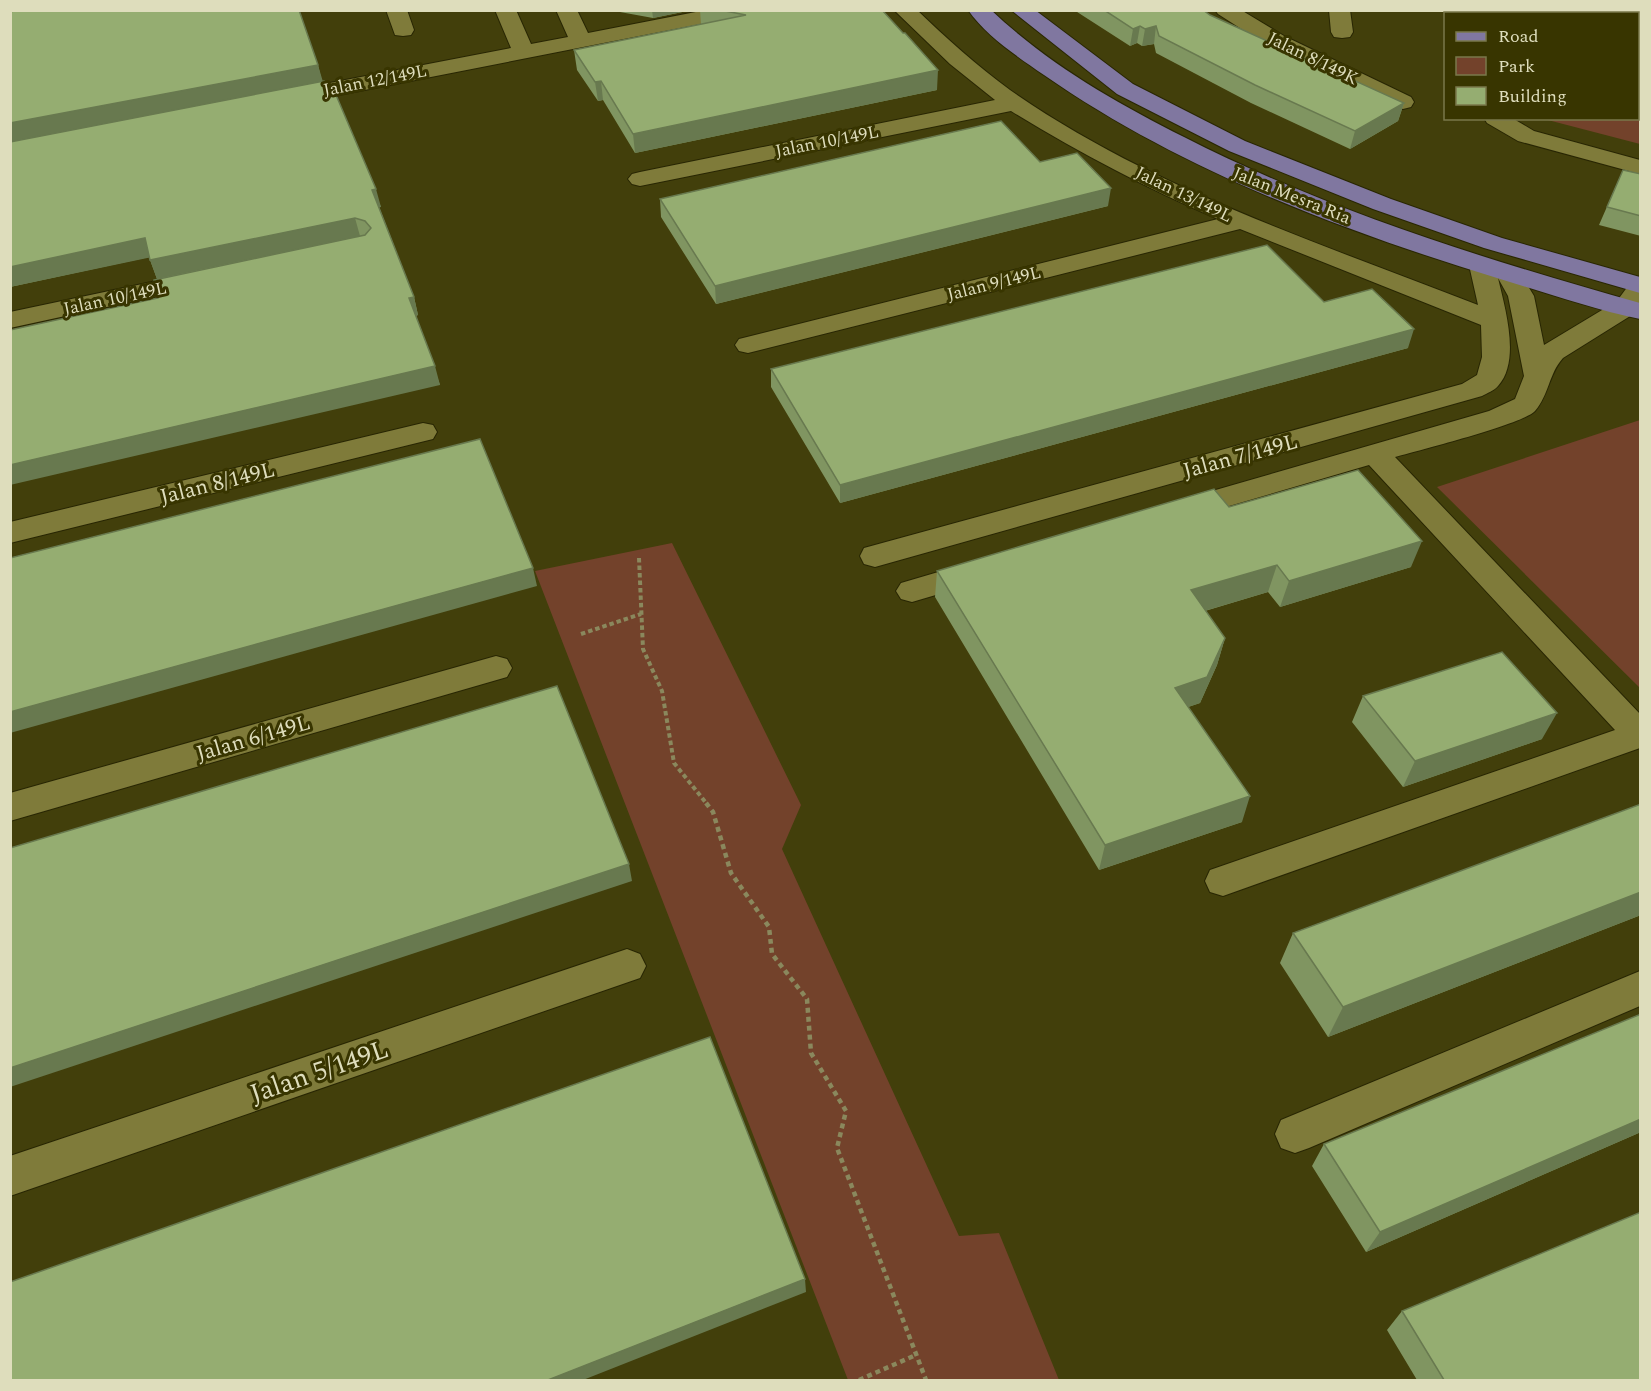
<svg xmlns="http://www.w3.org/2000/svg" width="1651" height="1391" viewBox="0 0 1651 1391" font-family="Spectral,serif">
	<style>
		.green { fill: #73422b }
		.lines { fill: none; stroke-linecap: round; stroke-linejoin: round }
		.minor-casing { stroke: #282603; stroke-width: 2 }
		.major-casing { stroke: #282603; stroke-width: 2 }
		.path-far1 { stroke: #8a885d; stroke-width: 4; stroke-dasharray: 4.5 3; stroke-linecap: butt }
		.path { stroke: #8a885d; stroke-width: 4.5; stroke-dasharray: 5 4; stroke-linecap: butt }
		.minor { fill: #7f7b3a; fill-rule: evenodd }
		.major { fill: #8077a0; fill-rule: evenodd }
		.wall { fill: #809561 }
		.shaded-wall { fill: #68794f }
		.building { fill: #95ad71; stroke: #68794f; stroke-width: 1.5 }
		.labels { text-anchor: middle; stroke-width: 6; stroke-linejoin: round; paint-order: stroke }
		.far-street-label { font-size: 18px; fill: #deddbc; stroke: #383500 }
		.street-label { font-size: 22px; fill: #deddbc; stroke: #383500 }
		.near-street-label { font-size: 27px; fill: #deddbc; stroke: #383500 }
	</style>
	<rect width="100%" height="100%" fill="#423f0b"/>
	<path class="green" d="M 1638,53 L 1640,53 L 1640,144 L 1544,119 L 1638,118 Z
		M 1640,420 L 1640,688 L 1437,487 Z
		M 672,543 L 801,805 L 782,849 L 959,1236 L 999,1233 L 1059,1380 L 848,1380 L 535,571 Z"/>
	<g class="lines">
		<g class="minor-casing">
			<path id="minor" d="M 386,10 L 407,10 L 414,30 L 411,35 L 403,36 L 395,35 Z
				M 495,10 L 516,10 L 531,44 L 568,37 L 556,10 L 577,10 L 588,33 L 706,10 L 751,10 L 748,14 L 741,16 L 283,106 L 275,104 L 272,99 L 275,94 L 283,92 L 511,48 Z
				M 894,10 L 917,10 C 946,38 977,66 1010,90 C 1150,188 1319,243 1478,305 L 1469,265 L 1473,260 L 1482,257 L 1491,260 L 1496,271 L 1499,268 L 1508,265 L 1517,268 L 1534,296 L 1544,345 L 1617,301 L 1631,282 L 1640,279 L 1640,305 L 1635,313 L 1563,358 C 1549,373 1549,395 1535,411 C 1523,424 1420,450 1395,457 L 1640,714 L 1640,748 L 1223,896 L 1210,892 L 1205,881 L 1210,870 L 1615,730 L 1369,465 L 1178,521 L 1167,518 L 1163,511 L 1167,504 L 1489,411 L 1515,399 L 1524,376 L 1508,296 L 1498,278 C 1505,308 1521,361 1498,386 C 1494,391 1487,393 1482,396 L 875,567 L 864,564 L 860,556 L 864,548 L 1462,384 L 1477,375 L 1482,357 L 1481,325 L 1240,229 L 748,353 L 739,351 L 735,345 L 739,339 L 1218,219 C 1146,188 1078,152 1011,111 L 640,186 L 632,184 L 628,179 L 632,174 L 640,172 L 995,100 L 950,64 Z
				M 1215,10 L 1241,10 L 1284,36 L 1411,97 L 1414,102 L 1411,107 L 1403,109 L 1395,107 L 1268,46 L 1218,14 Z
				M 1329,10 L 1350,10 L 1353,32 L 1350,37 L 1342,38 L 1334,37 L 1331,32 Z
				M 1638,38 L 1640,38 L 1640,51 L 1638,51 Z
				M 1484,118 L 1512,118 L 1534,131 L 1640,160 L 1640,174 L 1518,141 L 1487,123 Z
				M 199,272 L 208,275 L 212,280 L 208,285 L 10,328 L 10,312 Z
				M 423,423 L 433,425 L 437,432 L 433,439 L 10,543 L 10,522 Z
				M 979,560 L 990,563 L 994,571 L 990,579 L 912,602 L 901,599 L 896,591 L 901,583 Z
				M 496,656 L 507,659 L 512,668 L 507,677 L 10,821 L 10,793 Z
				M 627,949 L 640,954 L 646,966 L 640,978 L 10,1196 L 10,1156 Z
				M 1640,971 L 1640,1006 L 1309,1148 L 1295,1153 L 1281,1148 L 1275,1134 L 1281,1120 Z"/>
		</g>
		<g class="major-casing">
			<path id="major" d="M 968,10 L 991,10 C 1048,64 1115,102 1184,137 C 1329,211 1484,259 1640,303 L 1640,319 C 1592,309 1544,292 1497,278 C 1340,230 1179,169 1044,75 C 1018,57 986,36 968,10 Z
				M 1011,10 L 1035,10 L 1133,84 L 1245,141 L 1391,199 L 1502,238 L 1640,277 L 1640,293 L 1484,248 L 1373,209 L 1229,151 L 1117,94 Z"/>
		</g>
		<path class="path-far1" d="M 639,558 L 643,649 L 662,691 L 674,763 L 707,804
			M 581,634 L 641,614"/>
		<path class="path" d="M 706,803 L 713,812 L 731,873 L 769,927 L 772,954 L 807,999 L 811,1053 L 846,1111 L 837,1148 L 926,1380
			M 859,1380 L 916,1355"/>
		<use href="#minor" class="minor"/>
		<use href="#major" class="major"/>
	</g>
	<path class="wall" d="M 10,10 L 318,65 L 322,82 L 381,207 L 379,207 L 414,297 L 418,315 L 416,316 L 440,385 L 158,298 L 157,279 L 149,257 L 10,287 Z
		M 609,10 L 692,10 L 653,18 Z
		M 700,10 L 882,10 L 937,90 L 635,153 L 603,100 L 598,101 L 577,70 L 574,50 L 701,24 Z
		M 1074,10 L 1203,10 L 1210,15 L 1404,103 L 1398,121 L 1350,149 L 1251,103 L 1156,53 L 1154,44 L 1142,46 L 1137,43 L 1130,46 Z
		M 1477,10 L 1641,10 L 1641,21 L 1638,21 L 1638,14 L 1478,14 Z
		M 1040,162 L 1108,206 L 716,304 L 661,217 L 660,199 Z
		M 1623,170 L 1641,174 L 1641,236 L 1599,225 Z
		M 1324,302 L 1408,348 L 840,503 L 771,387 L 771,369 Z
		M 1229,507 L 1411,567 L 1280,607 L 1268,592 L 1205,611 L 1225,638 L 1217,665 L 1200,703 L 1188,707 L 1242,822 L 1099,870 L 935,597 L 937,571 Z
		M 1363,696 L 1542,739 L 1403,787 L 1352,722 Z
		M 1641,804 L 1641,915 L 1328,1037 L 1280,963 L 1293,933 Z
		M 1641,1014 L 1641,1132 L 1366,1252 L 1312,1166 L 1324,1144 Z
		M 1402,1311 L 1641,1380 L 1417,1380 L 1387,1330 Z"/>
	<path class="shaded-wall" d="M 652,10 L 692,10 L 653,18 Z
		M 1140,26 L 1137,43 L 1130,46 L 1133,29 Z
		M 1156,26 L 1154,44 L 1142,46 L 1145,29 Z
		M 318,65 L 323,82 L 10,143 L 10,123 Z
		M 938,70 L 937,90 L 635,153 L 633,134 Z
		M 601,81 L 603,100 L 598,101 L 595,82 Z
		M 1404,103 L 1398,121 L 1350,149 L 1355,131 Z
		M 1111,188 L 1108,206 L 716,304 L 715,286 Z
		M 376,189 L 381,207 L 377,208 L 372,190 Z
		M 355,218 L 360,236 L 157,279 L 150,260 Z
		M 145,238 L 152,257 L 10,287 L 10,267 Z
		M 414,297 L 418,315 L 414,316 L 409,298 Z
		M 1414,329 L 1408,348 L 840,503 L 840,485 Z
		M 435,366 L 440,385 L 10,485 L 10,465 Z
		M 1422,541 L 1411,567 L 1280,607 L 1289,581 Z
		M 1277,565 L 1268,592 L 1184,617 L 1191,590 Z
		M 533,568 L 537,586 L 10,733 L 10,712 Z
		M 1225,638 L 1217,665 L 1200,703 L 1168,714 L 1175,688 Z
		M 1557,713 L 1542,739 L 1403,787 L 1415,761 Z
		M 1250,796 L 1242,822 L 1099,870 L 1105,845 Z
		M 629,864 L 632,881 L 10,1087 L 10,1068 Z
		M 1641,892 L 1641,915 L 1328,1037 L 1343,1007 Z
		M 1641,1119 L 1641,1132 L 1366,1252 L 1380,1232 Z
		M 805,1279 L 806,1292 L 583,1380 L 548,1380 Z"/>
	<path class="building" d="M 17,10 L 299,10 L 318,65 L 10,123 L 10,12 Z
		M 720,10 L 882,10 L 903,33 L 905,33 L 938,70 L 633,134 L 601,81 L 595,82 L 574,50 L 746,15 Z
		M 1104,10 L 1203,10 L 1210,15 L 1404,103 L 1355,131 L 1255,85 L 1159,36 L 1156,26 L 1145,29 L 1140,26 L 1133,29 Z
		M 324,81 L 330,97 L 336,95 L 376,189 L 372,190 L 414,297 L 409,298 L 435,366 L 10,465 L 10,330 L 158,298 L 154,280 L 365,235 L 371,228 L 365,221 L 355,218 L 150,260 L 145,238 L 10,267 L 10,142 Z
		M 1001,121 L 1040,162 L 1077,153 L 1111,188 L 715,286 L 660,199 Z
		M 1623,170 L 1641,174 L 1641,216 L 1607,207 Z
		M 1267,245 L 1324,302 L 1372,289 L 1414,329 L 840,485 L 771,369 Z
		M 480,439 L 533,568 L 10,712 L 10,558 Z
		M 1358,470 L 1422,541 L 1289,581 L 1277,565 L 1191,590 L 1225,638 L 1207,677 L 1175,688 L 1250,796 L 1105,845 L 937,571 L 1214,489 L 1229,507 Z
		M 1502,652 L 1557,713 L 1415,761 L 1363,696 Z
		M 557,686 L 629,864 L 10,1068 L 10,848 Z
		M 1641,804 L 1641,892 L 1343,1007 L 1293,933 Z
		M 1641,1014 L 1641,1119 L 1380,1232 L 1324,1144 Z
		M 710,1037 L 805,1279 L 548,1380 L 10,1380 L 10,1282 Z
		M 1641,1212 L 1641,1380 L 1444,1380 L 1402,1311 Z"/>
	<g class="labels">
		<g class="far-street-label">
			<text transform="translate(1313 58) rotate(26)" y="6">Jalan 8/149K</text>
			<text transform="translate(375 80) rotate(-11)" y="6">Jalan 12/149L</text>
			<text transform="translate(827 141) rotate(-11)" y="6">Jalan 10/149L</text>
			<text transform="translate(1184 194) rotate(26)" y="6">Jalan 13/149L</text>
			<text transform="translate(1292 195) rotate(22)" y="6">Jalan Mesra Ria</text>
			<text transform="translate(994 283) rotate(-14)" y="6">Jalan 9/149L</text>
			<text transform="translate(115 298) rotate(-12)" y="6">Jalan 10/149L</text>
		</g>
		<g class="street-label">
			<text transform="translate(1240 455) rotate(-15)" y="8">Jalan 7/149L</text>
			<text transform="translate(217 482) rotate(-14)" y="8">Jalan 8/149L</text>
			<text transform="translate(253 737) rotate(-16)" y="8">Jalan 6/149L</text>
		</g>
		<g class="near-street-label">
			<text transform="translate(319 1071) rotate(-19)" y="9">Jalan 5/149L</text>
		</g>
	</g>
	<rect width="1651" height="1391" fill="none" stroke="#deddbc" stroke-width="24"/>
	<rect x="1444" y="12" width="195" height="108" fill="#383500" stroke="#7a784b" stroke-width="1.5"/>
	<rect x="1456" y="32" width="30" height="9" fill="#8077a0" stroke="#7a784b" stroke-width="1.5"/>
	<text x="1498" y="42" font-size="18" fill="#deddbc">Road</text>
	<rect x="1456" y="57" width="30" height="18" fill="#73422b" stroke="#7a784b" stroke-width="1.5"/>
	<text x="1498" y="72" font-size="18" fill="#deddbc">Park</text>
	<rect x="1456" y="87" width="30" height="18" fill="#95ad71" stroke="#7a784b" stroke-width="1.5"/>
	<text x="1498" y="102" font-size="18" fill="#deddbc">Building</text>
</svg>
